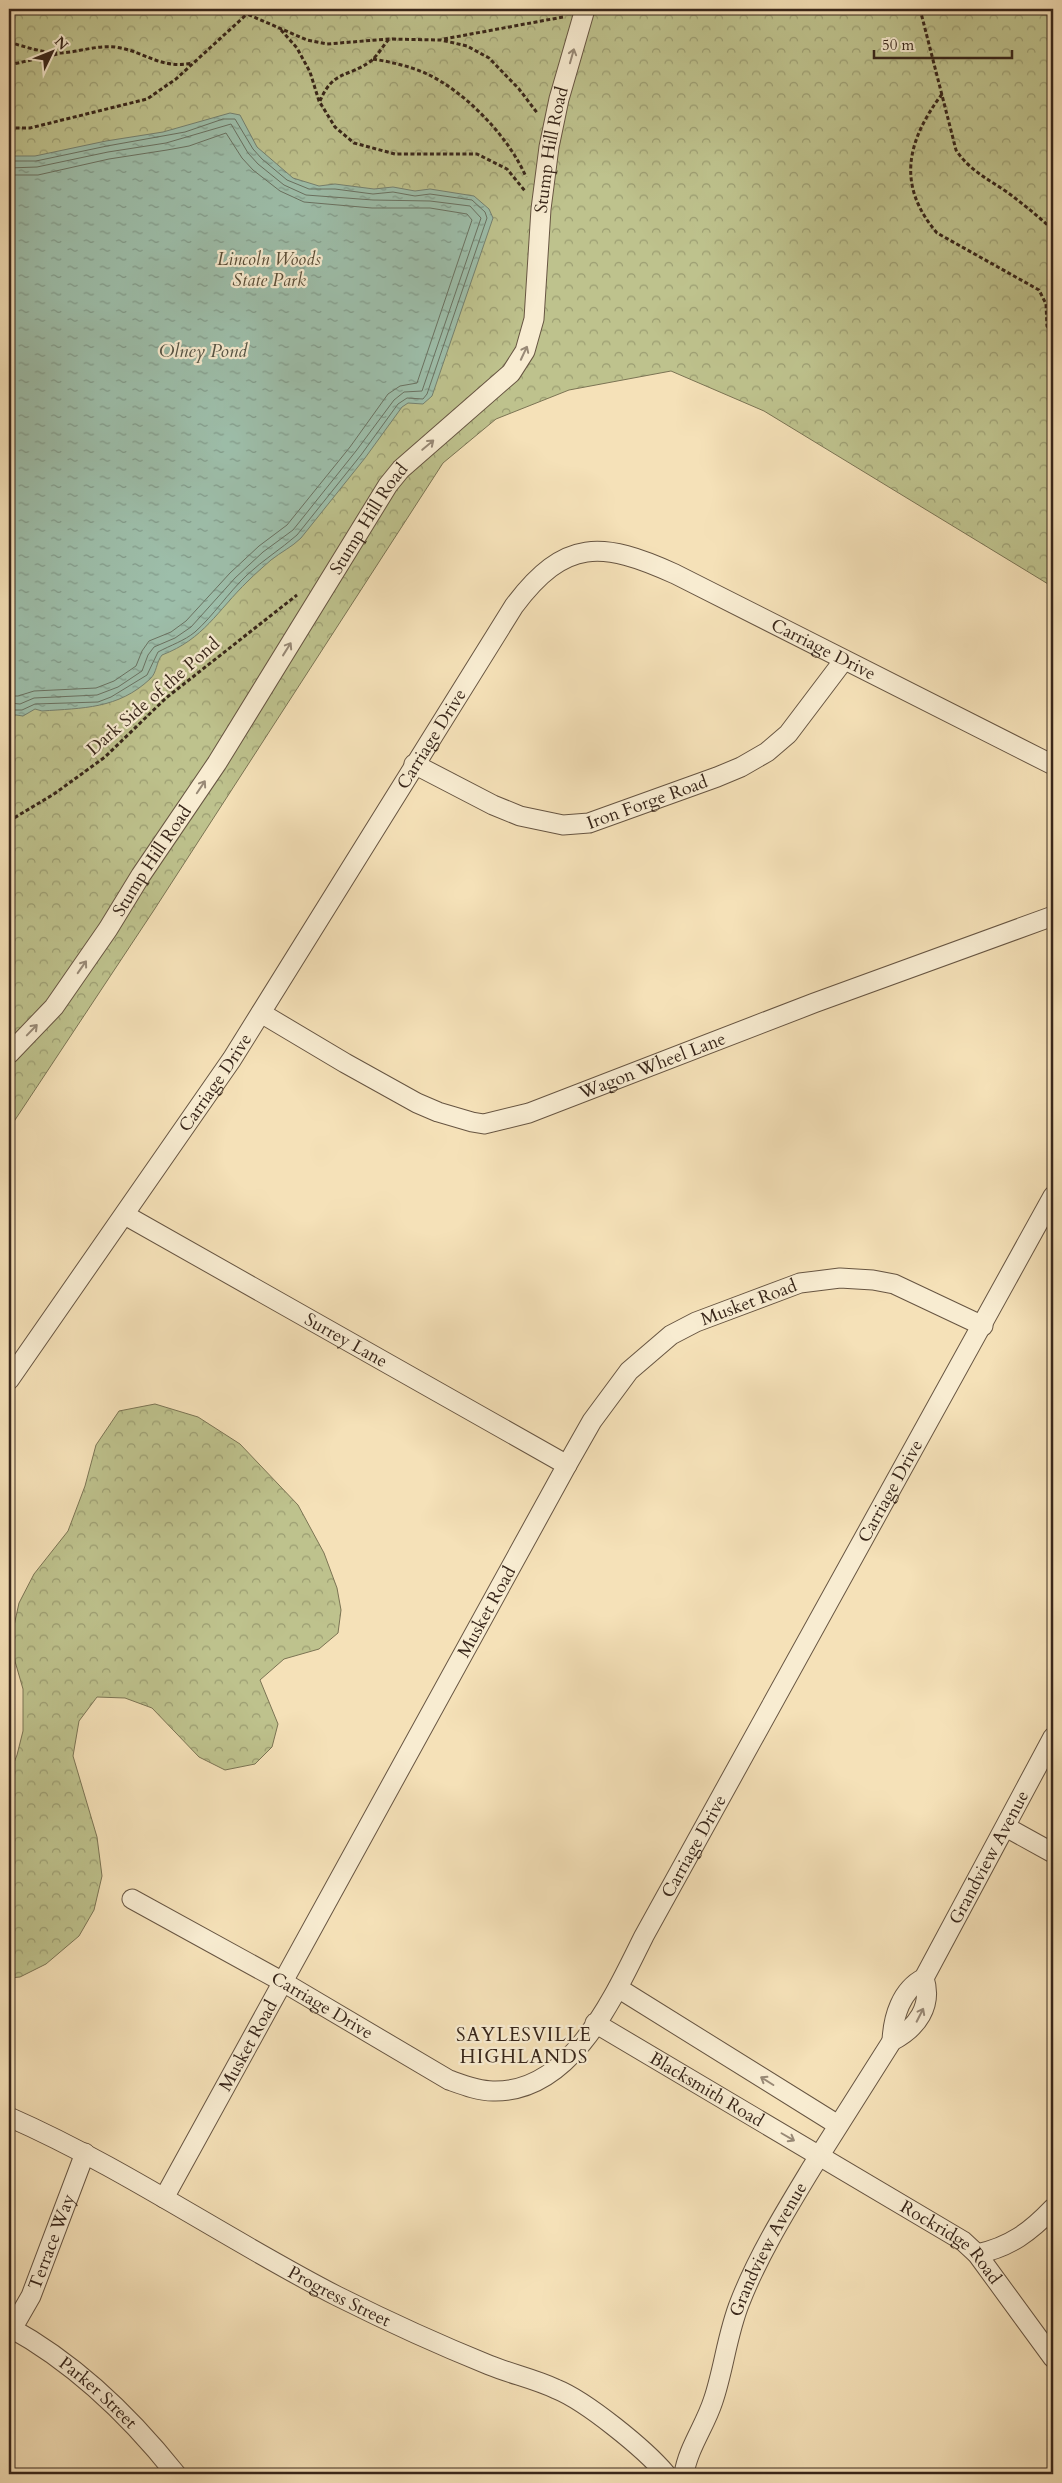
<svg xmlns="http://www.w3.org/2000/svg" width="1062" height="2483" viewBox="0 0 1062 2483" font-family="Cardo,serif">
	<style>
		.forest { fill: url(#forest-crowns); stroke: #7b7454 }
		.water { fill: url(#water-ripples); stroke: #758170 }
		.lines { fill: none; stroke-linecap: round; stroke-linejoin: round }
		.shore { stroke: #6a7262; stroke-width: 1 }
		.minor-casing { stroke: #675542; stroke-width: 21 }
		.path { stroke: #38261a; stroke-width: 3; stroke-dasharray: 4 2.5; stroke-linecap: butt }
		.minor { stroke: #f8ecd1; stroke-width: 19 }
		.oneway { stroke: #988976 }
		.labels { text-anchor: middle; stroke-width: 4.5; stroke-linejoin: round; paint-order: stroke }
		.street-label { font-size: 18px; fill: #38261a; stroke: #f8ecd1 }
		.park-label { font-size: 18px; font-style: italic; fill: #5a4d37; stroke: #f8ecd1 }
		.water-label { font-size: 19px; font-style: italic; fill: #565445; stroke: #f8ecd1 }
		.neighbourhood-label { font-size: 19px; letter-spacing: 1px; fill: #38261a; stroke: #f8ecd1 }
	</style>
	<defs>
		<pattern id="forest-crowns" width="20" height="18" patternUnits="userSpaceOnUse" patternTransform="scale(1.25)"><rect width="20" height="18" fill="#bec28d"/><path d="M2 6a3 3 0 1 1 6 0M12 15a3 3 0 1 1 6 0" fill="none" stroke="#9b9d72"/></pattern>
		<pattern id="water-ripples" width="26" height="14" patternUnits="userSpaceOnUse" patternTransform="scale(1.25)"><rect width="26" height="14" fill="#9dbeaa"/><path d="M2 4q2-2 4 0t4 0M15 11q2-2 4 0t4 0" fill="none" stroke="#819a8a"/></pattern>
	</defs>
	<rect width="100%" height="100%" fill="#f5e1b8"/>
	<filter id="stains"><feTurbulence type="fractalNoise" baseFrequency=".004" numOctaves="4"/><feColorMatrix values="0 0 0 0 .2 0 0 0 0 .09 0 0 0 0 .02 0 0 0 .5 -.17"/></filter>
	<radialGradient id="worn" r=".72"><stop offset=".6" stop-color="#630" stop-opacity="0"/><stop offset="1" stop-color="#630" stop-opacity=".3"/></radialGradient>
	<path class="forest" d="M 9,9 L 1053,9 L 1053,587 L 764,411 L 671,371 L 569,390 L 496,419 L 443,463 L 154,910 L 9,1129 Z
		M 155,1404 L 198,1417 L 240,1444 L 298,1505 L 324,1553 L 337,1588 L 341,1610 L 338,1633 L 319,1649 L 284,1659 L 260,1680 L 278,1724 L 272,1747 L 255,1764 L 225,1770 L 199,1757 L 152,1708 L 125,1698 L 97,1697 L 79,1721 L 73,1756 L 97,1837 L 102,1876 L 94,1910 L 79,1936 L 46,1964 L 20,1977 L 9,1978 L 9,1775 L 17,1755 L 23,1731 L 23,1689 L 10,1644 L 19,1603 L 34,1574 L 68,1531 L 85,1486 L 96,1445 L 119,1411 Z"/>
	<path class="water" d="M 230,113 L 240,115 L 257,147 L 293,178 L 319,186 L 335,184 L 374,189 L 393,187 L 415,191 L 430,189 L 474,196 L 489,209 L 493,218 L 432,396 L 423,404 L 408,403 L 402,407 L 365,458 L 301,538 C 292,547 281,552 271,560 C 263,567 255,574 248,581 C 217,611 204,639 162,655 C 156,662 157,673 150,679 C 118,709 83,708 42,711 L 35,709 L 23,716 L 9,714 L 9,156 L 35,156 L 106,141 L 163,132 Z"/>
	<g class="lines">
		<path class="shore" d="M 9,161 L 36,161 L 107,146 L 185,132 L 223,119 L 235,119 L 253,149 L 262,159 L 287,180 L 309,189 L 335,189 L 373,194 L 393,192 L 415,196 L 430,194 L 472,200 L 485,212 L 487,218 L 427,394 L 423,399 L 407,398 L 398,404 L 361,455 L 297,535 C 281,549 263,560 247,575 C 228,593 213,616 195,632 C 184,641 171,645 158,652 L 147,675 L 111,697 L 98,702 L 35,704 L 22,710 L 9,710
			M 9,168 L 37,167 L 108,152 L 166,143 L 231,124 L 248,153 L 258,164 L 284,185 L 306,195 L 373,200 L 430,201 L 470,206 L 481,218 L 422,391 L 404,392 L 394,400 L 356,451 L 293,530 L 263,552 L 235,578 L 191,627 L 175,638 L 154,647 L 148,655 L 142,671 L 118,687 L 97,695 L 34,698 L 20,704 L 9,703
			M 9,175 L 38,175 L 109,159 L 167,150 L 189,146 L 226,133 L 242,158 L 253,170 L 280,191 L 304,202 L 372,208 L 430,208 L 467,214 L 472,220 L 417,383 L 400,386 L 388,394 L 350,447 L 287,525 L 259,546 L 230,573 L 186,621 L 171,632 L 149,641 L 142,651 L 136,666 L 114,681 L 96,688 L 34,691 L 18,696 L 9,696"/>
		<g class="minor-casing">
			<g id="minor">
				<path id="s1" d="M 414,764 L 493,805 L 520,816 L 563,825 L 589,823 L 717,777 L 741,767 L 767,752 L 788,734 L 844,660"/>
				<path id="s2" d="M 261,1013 L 345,1063 L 417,1103 L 438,1112 L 472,1122 L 484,1124 L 529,1113 L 814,1003 L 1053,916"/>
				<path id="s3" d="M 9,1054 L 54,1007 L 108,929 L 141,875 L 217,763 L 388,485 L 401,469 L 511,373 L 525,351 L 534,319 L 541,209 L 549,147 L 559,99 L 585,9"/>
				<path id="s4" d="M 125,1215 L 567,1465"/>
				<path id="s5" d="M 9,1380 L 232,1059 L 514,606 C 565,538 602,541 675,574 L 1053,765"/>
				<path d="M 1006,1827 L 1053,1853"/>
				<path id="s6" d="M 132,1899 L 283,1982 L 449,2080 C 463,2085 478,2091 493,2091 C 572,2093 614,1996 644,1936 L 1053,1196"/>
				<path d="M 618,1988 L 838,2125"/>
				<path id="s7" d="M 595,2023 L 963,2241 L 977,2254 L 1053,2358"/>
				<path id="s8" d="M 892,2041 C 893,2017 901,1990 924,1978 L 1053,1737"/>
				<path id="s9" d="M 9,2117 C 123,2167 226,2239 337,2296 C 387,2321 437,2344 489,2365 C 511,2374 535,2379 556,2389 C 586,2401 645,2449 666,2474"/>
				<path id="s10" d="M 164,2198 L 567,1465 L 592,1421 L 629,1371 L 671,1335 L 696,1322 L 800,1283 L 840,1278 L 873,1280 L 894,1284 L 983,1326"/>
				<path d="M 977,2254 C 1010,2247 1030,2232 1053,2208"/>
				<path id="s11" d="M 9,2327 C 75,2363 129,2415 176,2474"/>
				<path id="s12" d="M 12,2329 L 31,2296 L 85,2153"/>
				<path id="s13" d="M 684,2474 C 688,2448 705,2426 713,2401 C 724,2369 727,2334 740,2302 C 758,2256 785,2212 811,2169 C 838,2127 865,2084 892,2041 C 917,2028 933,2006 924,1978"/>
			</g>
		</g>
		<path class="path" d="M 223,9 L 247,14 L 307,40 L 327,44 L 389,39 L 441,40 L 467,46 L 489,58 L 519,89 L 538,114
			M 920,9 L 956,150 C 969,170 988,179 1007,192 C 1023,204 1038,216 1053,230
			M 281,30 L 297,48 L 310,72 L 319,101 L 335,127 L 354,143 L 395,154 L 477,154 L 507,169 L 525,191
			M 444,39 L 563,17
			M 9,42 C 25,47 44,53 61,53 C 79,52 97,45 115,47 C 145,51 160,70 193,63
			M 373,59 C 391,62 409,66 425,73 C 465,91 509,137 526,177
			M 9,65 L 58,54
			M 942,94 C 907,141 896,185 937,233 L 1039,290 L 1046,304 L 1047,326 L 1053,333
			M 320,101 C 333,70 347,78 371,61 C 378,55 383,46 389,39
			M 9,128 L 30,128 L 147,99 L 176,79 L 247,14 L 249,9
			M 9,821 L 54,794 L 105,757 L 166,698 L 297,595"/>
		<use href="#minor" class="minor"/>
	</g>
	<defs><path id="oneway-shaft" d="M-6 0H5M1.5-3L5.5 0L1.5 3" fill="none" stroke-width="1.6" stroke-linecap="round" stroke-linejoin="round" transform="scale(1.25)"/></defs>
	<g class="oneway">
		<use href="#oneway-shaft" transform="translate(572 56) rotate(-74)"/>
		<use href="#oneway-shaft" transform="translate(524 353) rotate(-65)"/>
		<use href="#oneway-shaft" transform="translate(428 445) rotate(-40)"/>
		<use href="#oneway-shaft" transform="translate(287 649) rotate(-58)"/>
		<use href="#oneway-shaft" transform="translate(201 787) rotate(-56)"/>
		<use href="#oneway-shaft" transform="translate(82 967) rotate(-55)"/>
		<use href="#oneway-shaft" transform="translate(32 1030) rotate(-46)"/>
		<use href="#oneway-shaft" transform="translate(920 2015) rotate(-63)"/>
		<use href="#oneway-shaft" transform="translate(767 2081) rotate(-148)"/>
		<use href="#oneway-shaft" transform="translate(788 2137) rotate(30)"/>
	</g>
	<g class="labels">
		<g class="street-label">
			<text dy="6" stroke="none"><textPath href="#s3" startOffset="1081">Stump Hill Road</textPath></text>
			<text dy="6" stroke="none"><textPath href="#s3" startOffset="646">Stump Hill Road</textPath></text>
			<text dy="6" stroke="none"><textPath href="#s5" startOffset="1276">Carriage Drive</textPath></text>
			<text transform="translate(153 696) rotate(-41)" y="6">Dark Side of the Pond</text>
			<text dy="6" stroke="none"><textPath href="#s5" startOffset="768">Carriage Drive</textPath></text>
			<text dy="6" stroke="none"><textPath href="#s1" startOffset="250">Iron Forge Road</textPath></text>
			<text dy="6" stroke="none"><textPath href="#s3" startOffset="241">Stump Hill Road</textPath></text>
			<text dy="6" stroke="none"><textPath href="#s2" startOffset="429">Wagon Wheel Lane</textPath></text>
			<text dy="6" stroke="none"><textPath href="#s5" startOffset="362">Carriage Drive</textPath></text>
			<text dy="6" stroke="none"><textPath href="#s10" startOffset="1089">Musket Road</textPath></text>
			<text dy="6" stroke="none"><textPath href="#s4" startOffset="254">Surrey Lane</textPath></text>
			<text dy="6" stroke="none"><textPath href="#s6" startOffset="1148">Carriage Drive</textPath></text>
			<text dy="6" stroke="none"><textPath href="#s10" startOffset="669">Musket Road</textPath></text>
			<text dy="6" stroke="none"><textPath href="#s6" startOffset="742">Carriage Drive</textPath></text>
			<text dy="6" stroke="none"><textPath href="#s8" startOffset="211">Grandview Avenue</textPath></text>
			<text dy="6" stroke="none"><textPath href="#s6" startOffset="218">Carriage Drive</textPath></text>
			<text dy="6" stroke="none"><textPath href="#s10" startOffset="174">Musket Road</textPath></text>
			<text dy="6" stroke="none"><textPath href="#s7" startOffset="130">Blacksmith Road</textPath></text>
			<text dy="6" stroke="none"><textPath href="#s12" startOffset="96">Terrace Way</textPath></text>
			<text dy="6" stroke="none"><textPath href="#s7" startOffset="419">Rockridge Road</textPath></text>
			<text dy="6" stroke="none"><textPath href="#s13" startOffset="241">Grandview Avenue</textPath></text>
			<text dy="6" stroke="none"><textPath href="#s9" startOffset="376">Progress Street</textPath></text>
			<text dy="6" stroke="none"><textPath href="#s11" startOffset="111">Parker Street</textPath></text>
		</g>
		<g class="park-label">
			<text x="269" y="265">Lincoln Woods<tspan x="269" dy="21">State Park</tspan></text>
		</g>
		<g class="water-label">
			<text x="203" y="357">Olney Pond</text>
		</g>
		<g class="neighbourhood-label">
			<text x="524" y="2041">SAYLESVILLE<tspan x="524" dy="22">HIGHLANDS</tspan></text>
		</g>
	</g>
	<rect width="1062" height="2483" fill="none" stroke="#f5e1b8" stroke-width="30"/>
	<rect x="10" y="10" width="1042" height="2463" fill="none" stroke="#38261a" stroke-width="2.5"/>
	<rect x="15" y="15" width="1032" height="2453" fill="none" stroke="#38261a"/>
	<g transform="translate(52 52) rotate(47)" stroke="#f8ecd1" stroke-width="4" paint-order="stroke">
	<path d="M0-4L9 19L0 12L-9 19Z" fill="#38261a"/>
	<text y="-8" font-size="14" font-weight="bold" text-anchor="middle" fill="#38261a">N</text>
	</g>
	<path d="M874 50v8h138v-8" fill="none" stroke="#38261a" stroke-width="2.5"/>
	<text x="882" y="50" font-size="15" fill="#38261a" stroke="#f8ecd1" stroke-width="4" paint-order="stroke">50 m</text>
	<rect width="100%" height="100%" filter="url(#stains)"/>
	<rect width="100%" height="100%" fill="url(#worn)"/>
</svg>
